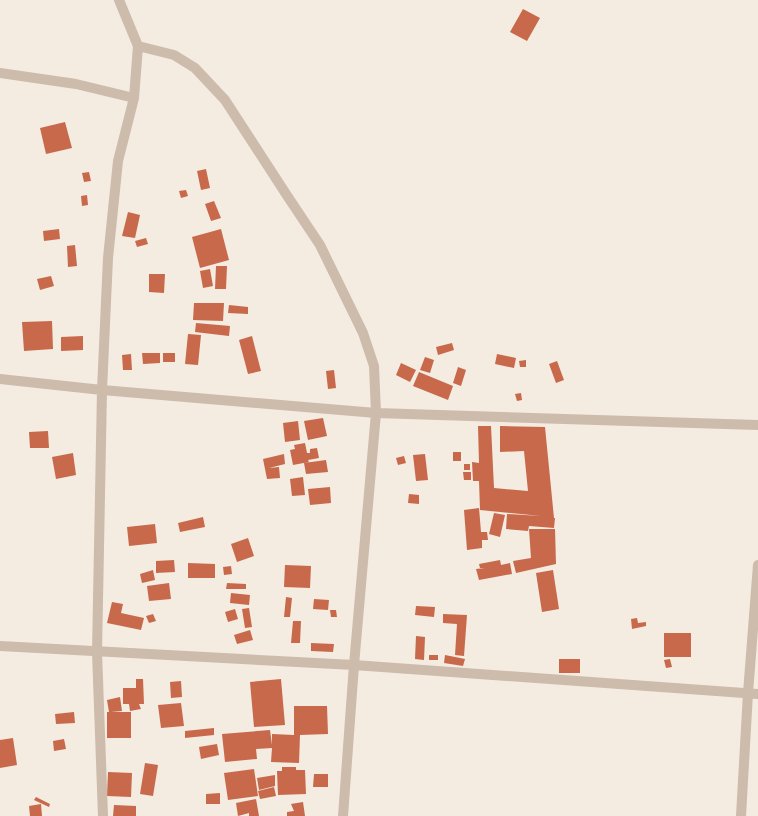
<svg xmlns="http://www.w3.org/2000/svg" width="758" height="816" viewBox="0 0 758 816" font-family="Lato,sans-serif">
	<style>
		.building { fill: #c8694b }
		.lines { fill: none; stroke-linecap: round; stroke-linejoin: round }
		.street { stroke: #cdbbac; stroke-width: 10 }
	</style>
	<rect width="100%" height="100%" fill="#f4ebe1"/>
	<path class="building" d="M 523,9 L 540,18 L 527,41 L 510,32 Z
		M 65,122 L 72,148 L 46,154 L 40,128 Z
		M 206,169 L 210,188 L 201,190 L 197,171 Z
		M 89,172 L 91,181 L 84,182 L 82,173 Z
		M 186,190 L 188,196 L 181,198 L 179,191 Z
		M 87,195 L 88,205 L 82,206 L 81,196 Z
		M 214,201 L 221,218 L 211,221 L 205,204 Z
		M 128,212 L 140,215 L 135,238 L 122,236 Z
		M 59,229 L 60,239 L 44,241 L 43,231 Z
		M 221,229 L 229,260 L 200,268 L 192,237 Z
		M 146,238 L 148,244 L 137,247 L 135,241 Z
		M 75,245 L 77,266 L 68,267 L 67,246 Z
		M 216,266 L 227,266 L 226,289 L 215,289 Z
		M 210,269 L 213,286 L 203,288 L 200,271 Z
		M 149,274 L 165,274 L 164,293 L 149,292 Z
		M 51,276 L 54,286 L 40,290 L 37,279 Z
		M 194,303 L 224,303 L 223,321 L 193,320 Z
		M 229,305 L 248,307 L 248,314 L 228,313 Z
		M 52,321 L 53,349 L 24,351 L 22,322 Z
		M 196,323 L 230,326 L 229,336 L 195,332 Z
		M 188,334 L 201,335 L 198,365 L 185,364 Z
		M 83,336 L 83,350 L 61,351 L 61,337 Z
		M 252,336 L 261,371 L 248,374 L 239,340 Z
		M 452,343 L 454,350 L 438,355 L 436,347 Z
		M 142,353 L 160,353 L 160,363 L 143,364 Z
		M 163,353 L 175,353 L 175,362 L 163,362 Z
		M 131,354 L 132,370 L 123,370 L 122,355 Z
		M 497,354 L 516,358 L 514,368 L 495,364 Z
		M 425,357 L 434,360 L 430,373 L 420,370 Z
		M 526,360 L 526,367 L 520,367 L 519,361 Z
		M 557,361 L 564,380 L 556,383 L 549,364 Z
		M 401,363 L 416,370 L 410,382 L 396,375 Z
		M 458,367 L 466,370 L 461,386 L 453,383 Z
		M 334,370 L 336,388 L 328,389 L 326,371 Z
		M 419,372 L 453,386 L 448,400 L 413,386 Z
		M 521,393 L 522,400 L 517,401 L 515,394 Z
		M 323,418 L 327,436 L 308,440 L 304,421 Z
		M 298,421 L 300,440 L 285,442 L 283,423 Z
		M 478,426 L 491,426 L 494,488 L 528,491 L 524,451 L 500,452 L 500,426 L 545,427 L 554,518 L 555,518 L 554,528 L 529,526 L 528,531 L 506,529 L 507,514 L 541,516 L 480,510 L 479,481 L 473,481 L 472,462 L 479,463 Z
		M 48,431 L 49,448 L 30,448 L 29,432 Z
		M 305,443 L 307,453 L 310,453 L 310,449 L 317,448 L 319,458 L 308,460 L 309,462 L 293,465 L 290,450 L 295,449 L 294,445 Z
		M 453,452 L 461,452 L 461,461 L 453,461 Z
		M 73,453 L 76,475 L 56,479 L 52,457 Z
		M 284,454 L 285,464 L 269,468 L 279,467 L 280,478 L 267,479 L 263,459 Z
		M 425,454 L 428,480 L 416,481 L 413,455 Z
		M 404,456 L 406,463 L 398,465 L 396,458 Z
		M 326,460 L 328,472 L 306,474 L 304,463 Z
		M 464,464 L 470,464 L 470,470 L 464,470 Z
		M 463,472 L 471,472 L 471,480 L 464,480 Z
		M 303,477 L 305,495 L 292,496 L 290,479 Z
		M 330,487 L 331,503 L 310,505 L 308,489 Z
		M 409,494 L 419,495 L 419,504 L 408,503 Z
		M 479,508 L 481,532 L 487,532 L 488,540 L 482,540 L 482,548 L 467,550 L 464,510 Z
		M 494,513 L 505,515 L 500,537 L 489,534 Z
		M 203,517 L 205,527 L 180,532 L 178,523 Z
		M 155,524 L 157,543 L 129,546 L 127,527 Z
		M 529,529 L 555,529 L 556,564 L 516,573 L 513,561 L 531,558 Z
		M 248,538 L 254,556 L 237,562 L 231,544 Z
		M 174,560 L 175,572 L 156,573 L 156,561 Z
		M 500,560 L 501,565 L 510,563 L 512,574 L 479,580 L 476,569 L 485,568 L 480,568 L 479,564 Z
		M 188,563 L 215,564 L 215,578 L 188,578 Z
		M 285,565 L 311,566 L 310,588 L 284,587 Z
		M 231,566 L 232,574 L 224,575 L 223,567 Z
		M 153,570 L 155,580 L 142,583 L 140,574 Z
		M 553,570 L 559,609 L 542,612 L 536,573 Z
		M 169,583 L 171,599 L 149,601 L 147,586 Z
		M 227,583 L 246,584 L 246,589 L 226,589 Z
		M 231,593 L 250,595 L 249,605 L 230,603 Z
		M 286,597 L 292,598 L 290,617 L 284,617 Z
		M 314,599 L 329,600 L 328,610 L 313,609 Z
		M 112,602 L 123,604 L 121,613 L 144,618 L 141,630 L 107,623 Z
		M 416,606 L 435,607 L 434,617 L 415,615 Z
		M 249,608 L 252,627 L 245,628 L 242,609 Z
		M 235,609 L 238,619 L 228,622 L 225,612 Z
		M 330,610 L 336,610 L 337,617 L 331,617 Z
		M 153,614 L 156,621 L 149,623 L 146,616 Z
		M 443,614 L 467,615 L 464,656 L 455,655 L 457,624 L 443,623 Z
		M 637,618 L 638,623 L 646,622 L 646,626 L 632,629 L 631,619 Z
		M 293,621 L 301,621 L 300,643 L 291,643 Z
		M 250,630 L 253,640 L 237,644 L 234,635 Z
		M 664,633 L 691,633 L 691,657 L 664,657 Z
		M 416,636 L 425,637 L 424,660 L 415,659 Z
		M 311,643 L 334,644 L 333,652 L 311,651 Z
		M 429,655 L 438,655 L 438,660 L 429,660 Z
		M 445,655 L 465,659 L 463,666 L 444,663 Z
		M 559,659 L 580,659 L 580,673 L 559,673 Z
		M 670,659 L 672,667 L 666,668 L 664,660 Z
		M 136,679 L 143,679 L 144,704 L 139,704 L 141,709 L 130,711 L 129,704 L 123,704 L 123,688 L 136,688 Z
		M 281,679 L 285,725 L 254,727 L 250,682 Z
		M 181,681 L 182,697 L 171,698 L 170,682 Z
		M 120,697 L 122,711 L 111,712 L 131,712 L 131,738 L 107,738 L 107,712 L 109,712 L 107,700 Z
		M 181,703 L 184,726 L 161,728 L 158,705 Z
		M 294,706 L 327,706 L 328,734 L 300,735 L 299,763 L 271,762 L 272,748 L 256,749 L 257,759 L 225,762 L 222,734 L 270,730 L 272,745 L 272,734 L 294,735 Z
		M 74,712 L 75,723 L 56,724 L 55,714 Z
		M 214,728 L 214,735 L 185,738 L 185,731 Z
		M 13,738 L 17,765 L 0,768 L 0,740 Z
		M 64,739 L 66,749 L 54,751 L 53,741 Z
		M 217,744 L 219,755 L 201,759 L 199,747 Z
		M 145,763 L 158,765 L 153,796 L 140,794 Z
		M 282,767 L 296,767 L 296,770 L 305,770 L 306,794 L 278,795 L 277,771 L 282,771 Z
		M 254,769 L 258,796 L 228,800 L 224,773 Z
		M 108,772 L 132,773 L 131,797 L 107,796 Z
		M 314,774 L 328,774 L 328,787 L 313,787 Z
		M 275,775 L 275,786 L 259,790 L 257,778 Z
		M 274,787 L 276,796 L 260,799 L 258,791 Z
		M 220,793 L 220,804 L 206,804 L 206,794 Z
		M 36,797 L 50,804 L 49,807 L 34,800 Z
		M 256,799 L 259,816 L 249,816 L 249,813 L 238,816 L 236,803 Z
		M 303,802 L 305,816 L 287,816 L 287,812 L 294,811 L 291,804 Z
		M 41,804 L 42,816 L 30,816 L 29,806 Z
		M 114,805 L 136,806 L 136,816 L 113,816 Z"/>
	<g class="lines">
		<path class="street" d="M 138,46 L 174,55 L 195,68 L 225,100 L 286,194 L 320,245 L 363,333 L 374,366 L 376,413 L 354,665 L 343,816
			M 0,73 L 76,84 L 134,98
			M 0,379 L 102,390 L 376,413 L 758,425
			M 0,646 L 354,665 L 758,694
			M 103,816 L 97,652 L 102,390 L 108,258 L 118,161 L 134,98 L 138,46 L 119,0
			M 741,816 L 748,693 L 758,565"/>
	</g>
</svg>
